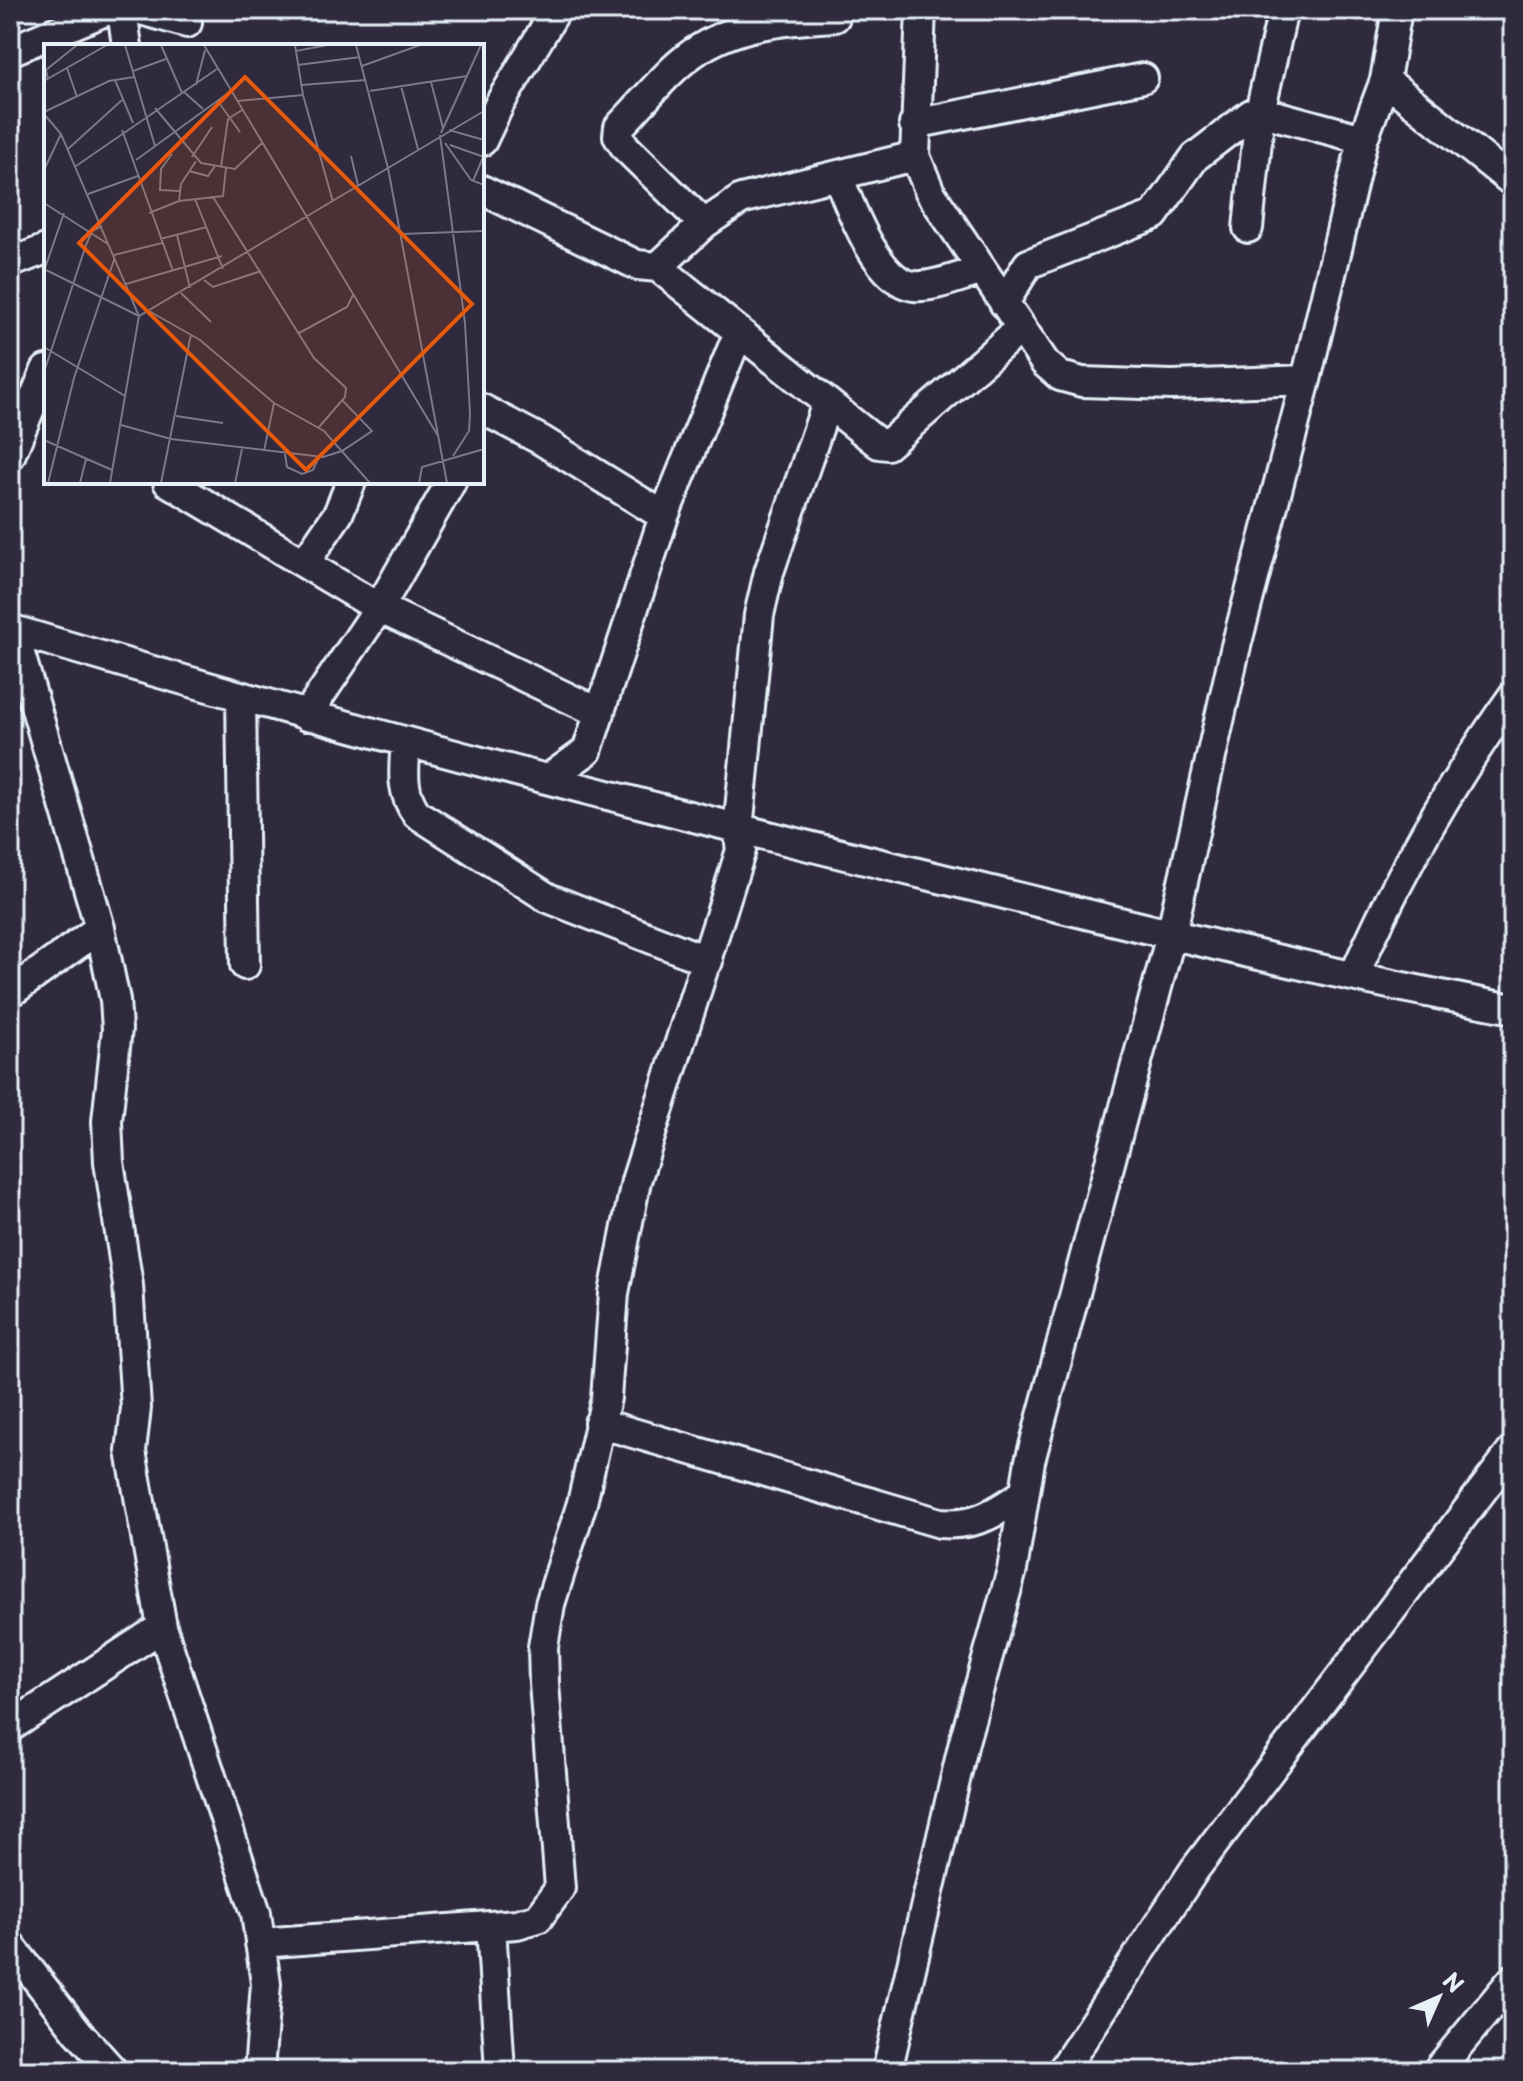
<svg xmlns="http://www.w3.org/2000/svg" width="1523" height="2081" viewBox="0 0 1523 2081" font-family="'Playpen Sans',sans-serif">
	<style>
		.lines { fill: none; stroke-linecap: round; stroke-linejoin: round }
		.minor-casing { stroke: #e8f1f8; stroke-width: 34 }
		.minor { stroke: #2f2a3d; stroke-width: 28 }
		.inset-road { fill: none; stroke: #797a88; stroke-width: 2 }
		.view { fill: #e8590c; fill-opacity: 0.15; stroke: #e8590c; stroke-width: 4 }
		.inset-edge { fill: none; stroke: #e8f1f8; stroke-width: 4 }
	</style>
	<rect width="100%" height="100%" fill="#2f2a3d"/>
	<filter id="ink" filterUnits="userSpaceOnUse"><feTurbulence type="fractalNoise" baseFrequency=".0125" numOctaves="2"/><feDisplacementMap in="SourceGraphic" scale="16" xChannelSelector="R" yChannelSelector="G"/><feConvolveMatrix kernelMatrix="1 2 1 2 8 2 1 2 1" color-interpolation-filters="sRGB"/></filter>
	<g filter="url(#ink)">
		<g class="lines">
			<g class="minor-casing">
				<path id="minor" d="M 122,10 L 127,46
					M 141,10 L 187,23
					M 921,10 L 915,156 L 930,192 L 1045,363 L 1060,376 L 1082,382 L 1172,385 L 1306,380
					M 10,51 L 107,10
					M 1385,80 L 1513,182
					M 914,124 L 1143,78
					M 482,141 L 500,103 L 556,10
					M 838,176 C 850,206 877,282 914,286 C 934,288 962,275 981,271
					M 482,190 L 637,265 L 658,267 L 879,444 L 887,445 L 894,439 L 1021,328
					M 704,224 L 626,148 L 618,136 L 619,127 C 643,103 666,72 693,53 C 736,23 785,20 835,17
					M 1248,228 L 1260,112 L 1283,10
					M 10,263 L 46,249
					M 658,267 L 704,224 L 741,199 L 915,156
					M 1004,303 L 1028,264 L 1154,215 L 1195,157 L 1251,114 L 1267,113 L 1363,139
					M 482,409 L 541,440 L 664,516
					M 10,456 L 46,370
					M 168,482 L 379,608 L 600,713
					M 305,562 L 338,514 L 351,482
					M 10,629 C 319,722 630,803 943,879 C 1132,925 1322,973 1513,1009
					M 13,630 L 100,928 L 115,1000 L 117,1029 L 107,1121 L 109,1162 L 128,1285 L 136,1408 L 131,1451 L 162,1627 L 256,1913 L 266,1984 L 259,2071
					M 241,699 L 245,965
					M 306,716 L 379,608 L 451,482
					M 406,742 C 404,769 400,792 417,814 L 548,898 L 708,961
					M 548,779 L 587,751 L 664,516 L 739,332
					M 1354,976 C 1397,877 1450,784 1513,696
					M 10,993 L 100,928
					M 599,1423 L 940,1523 C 975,1526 994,1514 1023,1494
					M 10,1727 L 162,1627
					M 491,1926 L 500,2071
					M 260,1943 L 517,1924 L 538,1918 L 560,1888 L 544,1683 L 543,1647 L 550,1604 L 582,1503 L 606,1398 L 614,1293 L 636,1181 L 741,850 L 738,830 L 759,615 L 769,572 L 827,403
					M 10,1945 L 78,2032 L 113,2071
					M 887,2071 L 964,1742 L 1012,1570 L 1030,1461 L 1171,935 L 1235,650 L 1306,380 L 1363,139 L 1385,80 L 1397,10
					M 1062,2071 L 1195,1869 L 1513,1450
					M 1437,2071 L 1513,1979"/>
			</g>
			<use href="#minor" class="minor"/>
		</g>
	</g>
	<g transform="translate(44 44)">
		<rect width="440" height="440" fill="#2f2a3d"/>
		<path class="inset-road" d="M 81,1 L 111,102M 117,1 L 138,49M 160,1 L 394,392M 251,1 L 259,51 L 289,158M 312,1 L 344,124 L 403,439M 252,7 L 284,1M 254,21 L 316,13M 318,22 L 376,1M 23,24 L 33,53M 89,27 L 122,15M 4,35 L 2,26 L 33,1M 71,36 L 89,79M 0,37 L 63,1M 387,38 L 399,84M 152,41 L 161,6M 257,41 L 322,36M 357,42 L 374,105M 326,47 L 423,32M 140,48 L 159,65M 173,56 L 196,88M 194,57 L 259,51M 111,64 L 157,119 L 191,125 L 219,98M 0,68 L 65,37 L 90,33M 0,70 L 17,90 L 95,272 L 66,439M 78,86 L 129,227M 405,86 L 440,96M 397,89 L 437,1M 396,91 L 421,279 L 426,370 L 425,387 L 409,412M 401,99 L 427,136 L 440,141M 406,101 L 440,113M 24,105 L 78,56M 128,110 L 117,125 L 116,146 L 136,147M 307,112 L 314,141M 148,113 L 168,83M 92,116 L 187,47M 32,122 L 173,25M 177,123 L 184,75 L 198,66M 0,126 L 17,90M 145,127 L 164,132 L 171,122M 429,137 L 440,111M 44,150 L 94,132M 169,153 L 270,314 L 302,344 L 301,353 L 275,383M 151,155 L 179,225M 135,157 L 137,140 L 152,117M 0,159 L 64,200M 105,169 L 135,157 L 179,152 L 182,124M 357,190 L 440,187M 133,191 L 146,244M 116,195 L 163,183M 70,211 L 118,199M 0,225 L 95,272 L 440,67M 0,227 L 20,169M 160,236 L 169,243 L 217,227M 82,240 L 178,212M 137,249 L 167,278M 105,267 L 156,296 L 230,359 L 280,387 L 326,439M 255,289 L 303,263 L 309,251M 0,303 L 81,352M 0,328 L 42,201 L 48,187 L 58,182M 132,372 L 179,379M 77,381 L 127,395 L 279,413 L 298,407 L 328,387 L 298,356M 0,396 L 68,426M 220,407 L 230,359M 241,410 L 243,423 L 258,430 L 269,426 L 275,413M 4,439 L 30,334 L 71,213M 36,439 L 42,415M 117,439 L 147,290M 191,439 L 198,405M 375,439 L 378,423 L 440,405"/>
		<path class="view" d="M 201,33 L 428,260 L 262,426 L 35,199 Z"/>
		<rect width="440" height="440" class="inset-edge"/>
	</g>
	<rect width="1523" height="2081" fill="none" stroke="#2f2a3d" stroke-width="40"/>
	<rect x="20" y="20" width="1483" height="2041" fill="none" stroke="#e8f1f8" stroke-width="3" filter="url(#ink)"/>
	<g transform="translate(1439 1997) rotate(45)" stroke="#2f2a3d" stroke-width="6" paint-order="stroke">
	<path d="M0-6L14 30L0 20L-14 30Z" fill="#e8f1f8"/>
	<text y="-12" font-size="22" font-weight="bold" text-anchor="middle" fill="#e8f1f8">N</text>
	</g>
</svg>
